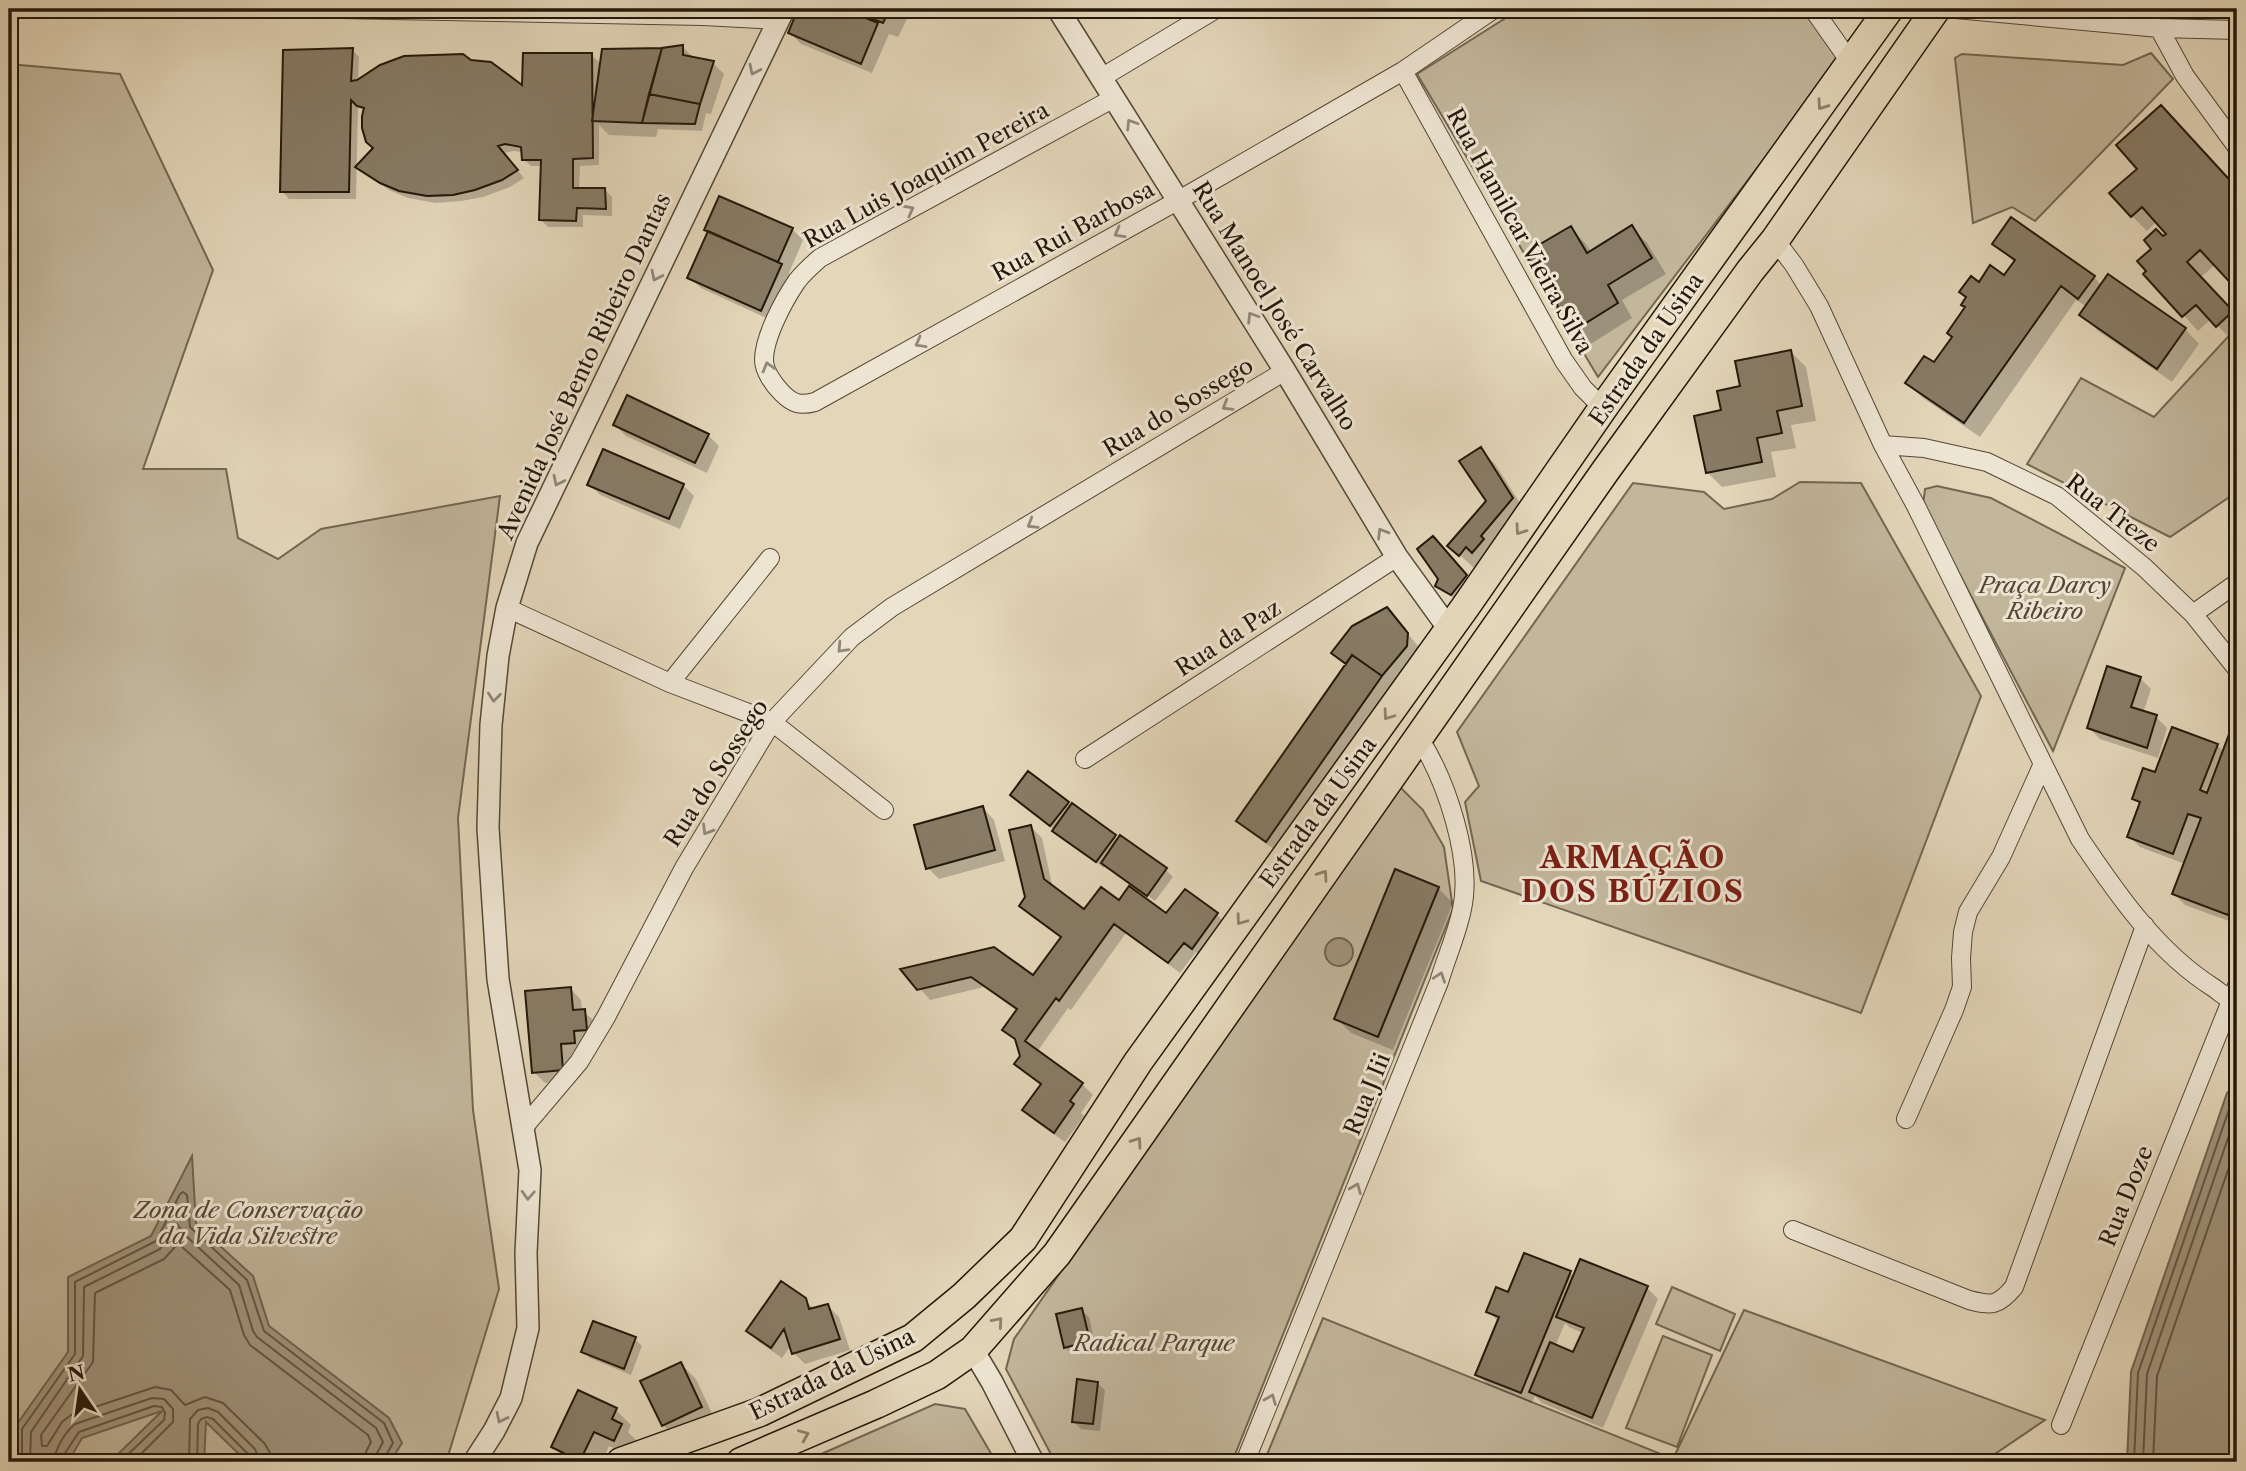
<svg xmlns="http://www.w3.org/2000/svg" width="2246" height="1471" viewBox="0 0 2246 1471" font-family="'Libre Caslon Text',serif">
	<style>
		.green { fill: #c2b69b; stroke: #726752; stroke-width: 2 }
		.water { fill: #a2957e; stroke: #6f6350; stroke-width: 2 }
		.shadow { fill: #0003; fill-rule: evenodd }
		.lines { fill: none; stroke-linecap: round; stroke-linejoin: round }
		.shore { stroke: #625644; stroke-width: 2 }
		.building { fill: #877b65; stroke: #23180a; stroke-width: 2 }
		.minor-casing { stroke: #534836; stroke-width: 20 }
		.tertiary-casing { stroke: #534836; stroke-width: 24 }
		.primary-casing { stroke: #23180a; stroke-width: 31 }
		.minor { stroke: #ede4d2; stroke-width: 18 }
		.tertiary { stroke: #ede4d2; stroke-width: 21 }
		.primary { stroke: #e3d6b9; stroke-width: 28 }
		.oneway { stroke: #928878 }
		.oneway2 { stroke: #8d806a }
		.labels { text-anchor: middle; stroke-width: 6; stroke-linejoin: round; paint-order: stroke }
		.street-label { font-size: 23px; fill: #23180a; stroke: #ede4d2 }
		.park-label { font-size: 23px; font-style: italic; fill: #534736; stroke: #ede4d2 }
		.district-label { font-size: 30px; font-weight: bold; letter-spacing: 2px; fill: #7a1f14; stroke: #ede4d2 }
	</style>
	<rect width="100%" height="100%" fill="#e3d6b9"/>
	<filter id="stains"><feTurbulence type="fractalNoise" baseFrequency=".00286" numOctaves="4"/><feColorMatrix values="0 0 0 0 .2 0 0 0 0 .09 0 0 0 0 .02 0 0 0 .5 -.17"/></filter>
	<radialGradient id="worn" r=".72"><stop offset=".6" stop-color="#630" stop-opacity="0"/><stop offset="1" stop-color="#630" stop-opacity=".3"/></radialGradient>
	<path class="green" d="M 1520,9 L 1808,9 L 1840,59 L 1598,377 L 1417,74 Z
		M 2151,53 L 2173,79 L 2035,221 L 2012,207 L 1973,223 L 1955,58 L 1962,54 L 2123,65 Z
		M 9,64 L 120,74 L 213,270 L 143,469 L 226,469 L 238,538 L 278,559 L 321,529 L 500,496 L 458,818 L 473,1110 L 499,1289 L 448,1456 L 443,1462 L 9,1462 Z
		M 2237,327 L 2237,492 L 2170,537 L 2027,464 L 2081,378 L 2154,417 Z
		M 1800,482 L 1861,483 L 1981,696 L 1861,1013 L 1481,881 L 1465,802 L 1479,786 L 1457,732 L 1633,483 L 1704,492 L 1724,509 L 1772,499 Z
		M 1937,486 L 1991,498 L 2125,568 L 2053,751 L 1923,505 L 1925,489 Z
		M 1399,786 L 1423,810 L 1444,847 L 1453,909 L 1232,1462 L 1055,1462 L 1006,1369 L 1014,1339 Z
		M 1672,1287 L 1735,1314 L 1720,1351 L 1656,1324 Z
		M 1744,1310 L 2045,1420 L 1983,1462 L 1899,1462 L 1872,1456 L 1816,1462 L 1264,1462 L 1323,1318 L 1673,1459 Z
		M 1663,1336 L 1712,1355 L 1677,1447 L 1626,1428 Z
		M 935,1404 L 965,1409 L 996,1462 L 803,1462 Z"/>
	<path class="water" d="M1325 952a14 14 0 1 1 28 0a14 14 0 1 1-28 0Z
		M 2237,1084 L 2237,1462 L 2127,1462 L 2131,1372 L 2227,1093 Z
		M 192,1156 L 196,1224 L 253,1276 L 269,1326 L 389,1418 L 402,1443 L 390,1462 L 247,1462 L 206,1422 L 204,1462 L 110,1462 L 162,1411 L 82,1438 L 68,1462 L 15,1462 L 15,1427 L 68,1352 L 68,1277 L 151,1236 Z"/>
	<path class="shadow" d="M 800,9 L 912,9 L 898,37 L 889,34 L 872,73 L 801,44 L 790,33 Z
		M 683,47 L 694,58 L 713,63 L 724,74 L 711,114 L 706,113 L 702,131 L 658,129 L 656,137 L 609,135 L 599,125 L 599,165 L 580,166 L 579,190 L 605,190 L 612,197 L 612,216 L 583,215 L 583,227 L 548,227 L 541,220 L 542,166 L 531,166 L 523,159 L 523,152 L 514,151 L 503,153 L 524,178 L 510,187 L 483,197 L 461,201 L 436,203 L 408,198 L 389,190 L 358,167 L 375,148 L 365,112 L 358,104 L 356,199 L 289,199 L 282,191 L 352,50 L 359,57 L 358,82 L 524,89 L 591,55 L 599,62 L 599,72 L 601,73 L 662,50 Z
		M 2176,122 L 2237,189 L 2237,288 L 2216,264 L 2201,277 L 2237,317 L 2237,335 L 2232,340 L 2211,319 L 2198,331 L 2146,274 L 2163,239 L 2169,234 L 2157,221 L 2147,231 L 2132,216 L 2139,169 Z
		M 1570,228 L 1585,243 L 1591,252 L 1632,228 L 1647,243 L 1666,274 L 1622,300 L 1632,318 L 1589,345 L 1574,330 Z
		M 792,229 L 803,240 L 789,273 L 792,277 L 773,321 L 701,288 L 689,277 L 709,233 L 706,230 Z
		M 1994,244 L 2094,277 L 2102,286 L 2185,329 L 2199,344 L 2172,382 L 2097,330 L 2082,315 L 2087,307 L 2076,300 L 1980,437 L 1923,398 L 1908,383 L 1934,365 L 1954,338 L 1966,308 L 1967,298 L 1961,292 L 1979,284 L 2005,277 L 2015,263 Z
		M 1791,352 L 1806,367 L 1816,421 L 1791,425 L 1796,448 L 1771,452 L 1776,477 L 1722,487 L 1707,472 L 1723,412 L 1742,387 Z
		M 615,425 L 708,435 L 719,446 L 707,473 L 626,436 Z
		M 1480,450 L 1495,464 L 1527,514 L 1475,569 L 1450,546 L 1488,501 Z
		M 589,484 L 683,485 L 694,496 L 680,529 L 600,495 Z
		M 1440,545 L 1473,584 L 1459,601 L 1444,592 L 1437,585 L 1441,579 Z
		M 1387,609 L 1418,646 L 1417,657 L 1278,852 L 1250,832 L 1239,821 L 1347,666 L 1334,653 Z
		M 2140,678 L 2151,689 L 2143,713 L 2156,717 L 2167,728 L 2158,758 L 2100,739 L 2089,728 Z
		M 2232,732 L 2237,734 L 2237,924 L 2185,905 L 2174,894 L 2185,864 L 2140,847 L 2129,836 L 2141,805 L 2134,798 L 2156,775 L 2217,745 L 2224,752 Z
		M 1012,795 L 1068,803 L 1119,840 L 1166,870 L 1173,877 L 1155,901 L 1106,865 L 1104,868 L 1062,837 L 1055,830 Z
		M 983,808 L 994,820 L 1005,861 L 939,879 L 928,868 Z
		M 1031,827 L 1042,838 L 1053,889 L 1085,912 L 1119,902 L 1167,916 L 1186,891 L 1217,915 L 1228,926 L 1204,959 L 1196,952 L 1180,973 L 1126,933 L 1071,1010 L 1068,1008 L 1037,1052 L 1082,1084 L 1093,1095 L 1081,1113 L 1084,1116 L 1065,1142 L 1035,1121 L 1024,1110 L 1042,1086 L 1016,1064 L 1022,1056 L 1018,1043 L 1004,1030 L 1017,1011 L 984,987 L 930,1000 L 904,970 L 1033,978 L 1062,938 L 1032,917 L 1021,906 L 1027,898 Z
		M 1396,871 L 1438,888 L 1453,903 L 1393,1050 L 1351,1033 L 1336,1018 Z
		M 570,988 L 581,1000 L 582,1011 L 596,1022 L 586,1053 L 571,1055 L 574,1080 L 545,1083 L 534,1072 Z
		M 1570,1273 L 1574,1278 L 1647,1288 L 1658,1299 L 1603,1428 L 1542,1403 L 1535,1396 L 1532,1403 L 1488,1385 L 1477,1374 L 1499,1322 L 1488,1311 L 1509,1294 ZM 1565,1323 L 1569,1327 L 1583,1333 L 1574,1354 L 1555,1346 Z
		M 804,1299 L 815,1310 L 828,1306 L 839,1317 L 850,1350 L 805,1364 L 794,1353 L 791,1345 L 782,1358 L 759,1342 L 748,1331 Z
		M 1081,1310 L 1089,1317 L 1094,1339 L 1068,1345 L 1068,1349 L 1095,1342 L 1096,1348 L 1072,1354 L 1065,1347 Z
		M 594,1323 L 635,1339 L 642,1346 L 631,1375 L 590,1358 L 583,1351 Z
		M 681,1364 L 696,1379 L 716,1422 L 678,1440 L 663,1425 Z
		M 1097,1383 L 1105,1390 L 1100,1431 L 1081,1429 L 1074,1422 Z
		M 579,1392 L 616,1410 L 631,1425 L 628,1432 L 636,1440 L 629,1455 L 609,1446 L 602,1462 L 568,1462 L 553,1447 Z"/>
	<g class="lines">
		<path class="shore" d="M 22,1462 L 22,1429 L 75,1354 L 75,1282 L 156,1241 L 180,1194 L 183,1192 L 187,1195 L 190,1227 L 247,1280 L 264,1331 L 384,1423 L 393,1443 L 385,1457 L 385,1462
			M 30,1462 L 31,1432 L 83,1356 L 84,1287 L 160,1249 L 177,1224 L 185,1235 L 239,1285 L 253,1331 L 257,1337 L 376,1428 L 383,1442 L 376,1455 L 376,1462
			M 54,1462 C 55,1449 65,1432 75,1424 L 152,1398 L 164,1399 L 173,1409 L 173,1422 L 133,1462
			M 62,1462 L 63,1456 L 79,1432 L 154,1406 L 162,1407 L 165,1413 L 164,1420 L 120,1462
			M 189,1462 L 190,1419 L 198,1410 L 208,1408 L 218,1412 L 255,1449 L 260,1462
			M 197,1462 L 198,1424 L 201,1419 L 207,1417 L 213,1419 L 249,1455 L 251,1462
			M 271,1462 L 270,1453 L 265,1444 L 223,1403 L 205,1397 L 185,1405 L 171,1390 L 155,1387 L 71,1415 L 62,1422 L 47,1446 L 42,1446 L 41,1435 L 93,1362 L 95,1293 L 164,1259 L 176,1246 L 180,1245 L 230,1290 L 244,1335 L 250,1345 L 368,1435 L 371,1442 L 366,1452 L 365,1462
			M 2134,1462 L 2138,1373 L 2233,1098 L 2237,1094
			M 2143,1462 L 2147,1374 L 2237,1112
			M 2153,1462 L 2157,1376 L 2237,1144"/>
	</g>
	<path class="building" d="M 798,9 L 844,9 L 878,23 L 861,64 L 788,33 Z
		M 846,9 L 890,9 L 883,23 Z
		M 683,45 L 683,55 L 714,61 L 700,104 L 649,94 L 662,48 Z
		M 353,48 L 351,81 L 357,80 L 380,65 L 404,56 L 463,54 L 471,60 L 491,62 L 522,85 L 523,53 L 592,53 L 593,158 L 573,159 L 573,188 L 605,188 L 606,209 L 577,208 L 576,221 L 539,220 L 541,160 L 522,160 L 521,147 L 505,144 L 498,146 L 518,170 L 502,180 L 475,190 L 453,195 L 427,196 L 399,191 L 380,183 L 355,167 L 373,148 L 366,142 L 362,128 L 362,116 L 364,108 L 357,106 L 351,100 L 349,192 L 280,192 L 283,50 Z
		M 662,48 L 642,123 L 592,121 L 602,49 Z
		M 649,94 L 700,104 L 695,124 L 642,123 Z
		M 2161,105 L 2237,188 L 2237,290 L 2200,250 L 2187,262 L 2233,311 L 2216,327 L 2196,305 L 2182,317 L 2143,274 L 2146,271 L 2137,261 L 2151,249 L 2144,240 L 2156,229 L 2163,236 L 2166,234 L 2142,207 L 2131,217 L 2109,193 L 2137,169 L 2116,145 Z
		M 719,196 L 793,228 L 778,262 L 704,230 Z
		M 2011,217 L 2095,276 L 2078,299 L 2061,286 L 1964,423 L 1905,383 L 1924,356 L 1934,362 L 1952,337 L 1947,333 L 1965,307 L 1961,305 L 1966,297 L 1959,292 L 1971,276 L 1979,282 L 1990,265 L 2004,275 L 2015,260 L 1992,244 Z
		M 1632,225 L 1652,258 L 1608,285 L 1618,303 L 1573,331 L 1525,253 L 1571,226 L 1587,253 Z
		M 708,231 L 782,264 L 761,311 L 687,278 Z
		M 2108,274 L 2186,328 L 2157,369 L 2079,315 Z
		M 1791,350 L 1802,406 L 1777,411 L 1782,433 L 1757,438 L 1762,462 L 1706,473 L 1694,416 L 1721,410 L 1717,391 L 1740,386 L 1735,361 Z
		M 627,395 L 709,434 L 695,463 L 613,425 Z
		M 1481,447 L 1513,498 L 1481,536 L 1484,539 L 1472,553 L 1466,547 L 1459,556 L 1447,546 L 1486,501 L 1459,461 Z
		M 603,449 L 684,484 L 669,519 L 587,485 Z
		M 1433,536 L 1467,575 L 1451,595 L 1435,586 L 1438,579 L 1417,549 Z
		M 1387,607 L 1408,633 L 1407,646 L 1382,676 L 1352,655 L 1346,664 L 1331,653 L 1352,626 Z
		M 1352,655 L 1382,676 L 1266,842 L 1236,821 Z
		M 2107,666 L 2141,677 L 2131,707 L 2157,715 L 2147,748 L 2087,728 Z
		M 2172,727 L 2218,744 L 2200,790 L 2207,793 L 2231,729 L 2237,732 L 2237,890 L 2228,915 L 2172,894 L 2201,818 L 2188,814 L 2173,854 L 2127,837 L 2140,802 L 2132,799 L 2143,768 L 2155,772 Z
		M 1028,771 L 1069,802 L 1050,826 L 1010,795 Z
		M 1072,803 L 1116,835 L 1096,862 L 1052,831 Z
		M 983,806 L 995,850 L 926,869 L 914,825 Z
		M 1031,825 L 1044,879 L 1084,909 L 1101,887 L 1119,900 L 1129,886 L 1166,913 L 1185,889 L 1218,913 L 1192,949 L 1184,943 L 1168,963 L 1114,924 L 1059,1001 L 1056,998 L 1025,1041 L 1083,1083 L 1070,1101 L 1074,1104 L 1054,1133 L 1022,1110 L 1041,1084 L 1014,1064 L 1020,1056 L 1015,1039 L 1002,1030 L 1017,1009 L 971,977 L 917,990 L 900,969 L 994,947 L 1033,975 L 1061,937 L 1019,906 L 1025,897 L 1009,830 Z
		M 1120,835 L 1167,868 L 1147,896 L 1101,863 Z
		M 1395,869 L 1439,887 L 1378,1037 L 1334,1019 Z
		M 571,987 L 573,1010 L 585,1009 L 587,1030 L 574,1031 L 575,1043 L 561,1044 L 563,1070 L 532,1073 L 525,991 Z
		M 1524,1253 L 1571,1271 L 1521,1393 L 1475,1375 L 1499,1317 L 1486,1312 L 1496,1287 L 1508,1292 Z
		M 1580,1259 L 1648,1286 L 1592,1418 L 1529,1392 L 1550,1342 L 1573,1352 L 1584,1328 L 1556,1317 Z
		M 781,1281 L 806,1298 L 809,1309 L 828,1304 L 840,1339 L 792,1354 L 784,1329 L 771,1348 L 746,1331 Z
		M 1082,1308 L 1090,1341 L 1064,1348 L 1056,1314 Z
		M 593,1321 L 636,1337 L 624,1369 L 581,1352 Z
		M 681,1362 L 702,1407 L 662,1426 L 640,1381 Z
		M 1077,1379 L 1098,1382 L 1093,1424 L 1072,1422 Z
		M 578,1390 L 617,1408 L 612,1419 L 622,1424 L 614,1441 L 594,1432 L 580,1461 L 551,1447 Z"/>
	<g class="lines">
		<g class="minor-casing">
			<path id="minor" d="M 340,9 L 703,16 L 778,20
				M 1813,9 L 1851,63
				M 1956,9 L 2159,28 L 2237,30
				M 2159,28 L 2185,76 L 2237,147
				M 1403,71 L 1564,361 L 1583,388 L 1603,408
				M 1101,78 L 1216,9
				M 1114,98 L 820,258 C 812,265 803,273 797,281 C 784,300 764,337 764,360 C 764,371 774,385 782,393 C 793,404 800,406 815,402 L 1179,200 L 1403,71 L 1494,9
				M 1775,240 L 1794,265 L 1819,306 L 1883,445 L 1916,506 L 2080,839 C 2117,894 2157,952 2214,988 C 2221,993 2228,1000 2237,1001
				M 1883,445 L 1924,448 L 1987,462 L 2057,496 L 2144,567 L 2193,614 L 2237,669
				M 507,608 L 670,683 L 772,722 L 884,810
				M 2193,614 L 2237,583
				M 670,683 L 770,558
				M 1085,759 L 1397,557
				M 1906,1119 L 1954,1010 L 1962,987 L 1961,958 L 1963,932 L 1968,912 L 2001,857 L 2042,766
				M 524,1127 L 579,1062 L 606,1017 L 684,868 L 772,722 L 852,637 L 892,607 L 1285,371
				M 1793,1230 L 1969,1300 C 1992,1306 1998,1306 2014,1287 L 2145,926
				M 2061,1425 L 2237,986
				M 1245,1462 L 1439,982 C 1446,958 1457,934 1462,909 C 1473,859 1446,780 1419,738"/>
		</g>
		<g class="tertiary-casing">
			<path id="tertiary" d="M 1058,9 L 1285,371 L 1397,557 L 1449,629
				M 973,1350 L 992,1382 L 1033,1462
				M 474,1462 L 494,1431 L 511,1398 L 528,1328 L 526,1253 L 530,1170 L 498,979 L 488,828 L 491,725 L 498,656 L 507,608 L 527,543 L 784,9"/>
		</g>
		<g class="primary-casing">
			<path id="primary" d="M 621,1462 L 760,1412 L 913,1338 L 964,1296 L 1023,1239 L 1138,1062 L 1466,606 L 1603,408 L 1889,9
				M 741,1462 L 876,1404 L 937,1375 L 973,1350 L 1057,1254 L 1606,470 L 1750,271 L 1775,240 L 1936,9"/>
		</g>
		<use href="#minor" class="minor"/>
		<use href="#tertiary" class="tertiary"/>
		<use href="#primary" class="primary"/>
	</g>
	<defs><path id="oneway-chevron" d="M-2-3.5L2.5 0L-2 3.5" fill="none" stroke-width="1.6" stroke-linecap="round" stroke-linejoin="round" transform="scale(1.75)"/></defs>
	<g class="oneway">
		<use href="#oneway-chevron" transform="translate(754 70) rotate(116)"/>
		<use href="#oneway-chevron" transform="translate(1131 124) rotate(-122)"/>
		<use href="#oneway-chevron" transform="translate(909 210) rotate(-28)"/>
		<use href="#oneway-chevron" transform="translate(1119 233) rotate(151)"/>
		<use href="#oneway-chevron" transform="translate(656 276) rotate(116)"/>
		<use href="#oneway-chevron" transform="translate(1252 317) rotate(-122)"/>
		<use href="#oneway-chevron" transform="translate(920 343) rotate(151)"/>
		<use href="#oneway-chevron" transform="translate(768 367) rotate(-106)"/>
		<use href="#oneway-chevron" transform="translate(1227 406) rotate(149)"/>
		<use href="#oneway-chevron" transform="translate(558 481) rotate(116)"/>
		<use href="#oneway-chevron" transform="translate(1032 524) rotate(149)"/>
		<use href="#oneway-chevron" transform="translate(1382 533) rotate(-121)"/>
		<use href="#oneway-chevron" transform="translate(842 648) rotate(133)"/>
		<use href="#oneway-chevron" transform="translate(494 697) rotate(96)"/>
		<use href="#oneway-chevron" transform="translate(707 830) rotate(121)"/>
		<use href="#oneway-chevron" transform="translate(1440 977) rotate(-71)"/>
		<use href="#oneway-chevron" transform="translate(1356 1188) rotate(-68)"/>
		<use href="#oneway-chevron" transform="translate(528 1195) rotate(93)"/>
		<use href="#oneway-chevron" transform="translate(1271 1399) rotate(-68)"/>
		<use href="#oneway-chevron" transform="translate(501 1418) rotate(116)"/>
	</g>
	<g class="oneway2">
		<use href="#oneway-chevron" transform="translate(1822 105) rotate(125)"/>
		<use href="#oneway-chevron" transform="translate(1520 530) rotate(125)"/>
		<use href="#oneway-chevron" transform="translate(1388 715) rotate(126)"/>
		<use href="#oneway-chevron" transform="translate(1323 875) rotate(-55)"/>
		<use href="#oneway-chevron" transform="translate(1241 920) rotate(126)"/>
		<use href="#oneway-chevron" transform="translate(1137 1142) rotate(-55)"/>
		<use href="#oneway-chevron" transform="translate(998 1322) rotate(-49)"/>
		<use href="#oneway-chevron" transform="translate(804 1435) rotate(-23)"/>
	</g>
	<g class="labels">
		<g class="street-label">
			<text transform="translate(926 175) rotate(-29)" y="8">Rua Luis Joaquim Pereira</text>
			<text transform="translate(1073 231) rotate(-29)" y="8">Rua Rui Barbosa</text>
			<text transform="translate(1520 231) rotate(61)" y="8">Rua Hamilcar Vieira Silva</text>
			<text transform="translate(1275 306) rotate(58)" y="8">Rua Manoel José Carvalho</text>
			<text transform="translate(1646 349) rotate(-55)" y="8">Estrada da Usina</text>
			<text transform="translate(584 366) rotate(-65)" y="8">Avenida José Bento Ribeiro Dantas</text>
			<text transform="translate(1178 407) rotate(-31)" y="8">Rua do Sossego</text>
			<text transform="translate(2113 513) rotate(38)" y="8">Rua Treze</text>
			<text transform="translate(1228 638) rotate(-33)" y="8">Rua da Paz</text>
			<text transform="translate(716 773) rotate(-57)" y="8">Rua do Sossego</text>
			<text transform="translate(1318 812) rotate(-54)" y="8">Estrada da Usina</text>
			<text transform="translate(1367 1094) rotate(-68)" y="8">Rua J Iii</text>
			<text transform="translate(2126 1196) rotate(-68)" y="8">Rua Doze</text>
			<text transform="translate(832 1374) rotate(-26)" y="8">Estrada da Usina</text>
		</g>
		<g class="park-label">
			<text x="2045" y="593">Praça Darcy<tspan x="2045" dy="26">Ribeiro</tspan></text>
			<text x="248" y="1218">Zona de Conservação<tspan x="248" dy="26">da Vida Silvestre</tspan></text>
			<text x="1154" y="1351">Radical Parque</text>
		</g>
		<g class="district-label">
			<text x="1633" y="868">ARMAÇÃO<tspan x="1633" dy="34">DOS BÚZIOS</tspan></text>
		</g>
	</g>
	<rect width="2246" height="1471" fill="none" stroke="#e3d6b9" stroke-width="35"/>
	<rect x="10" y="10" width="2225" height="1450" fill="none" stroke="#23180a" stroke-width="3.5"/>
	<rect x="18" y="18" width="2211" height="1436" fill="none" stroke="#23180a" stroke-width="2"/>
	<g transform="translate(80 1390) rotate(347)" stroke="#ede4d2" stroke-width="5" paint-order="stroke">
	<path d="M0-5L12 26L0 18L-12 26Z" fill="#23180a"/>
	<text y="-10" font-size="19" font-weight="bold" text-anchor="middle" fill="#23180a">N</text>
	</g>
	<rect width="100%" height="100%" filter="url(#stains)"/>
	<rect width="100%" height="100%" fill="url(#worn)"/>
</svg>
